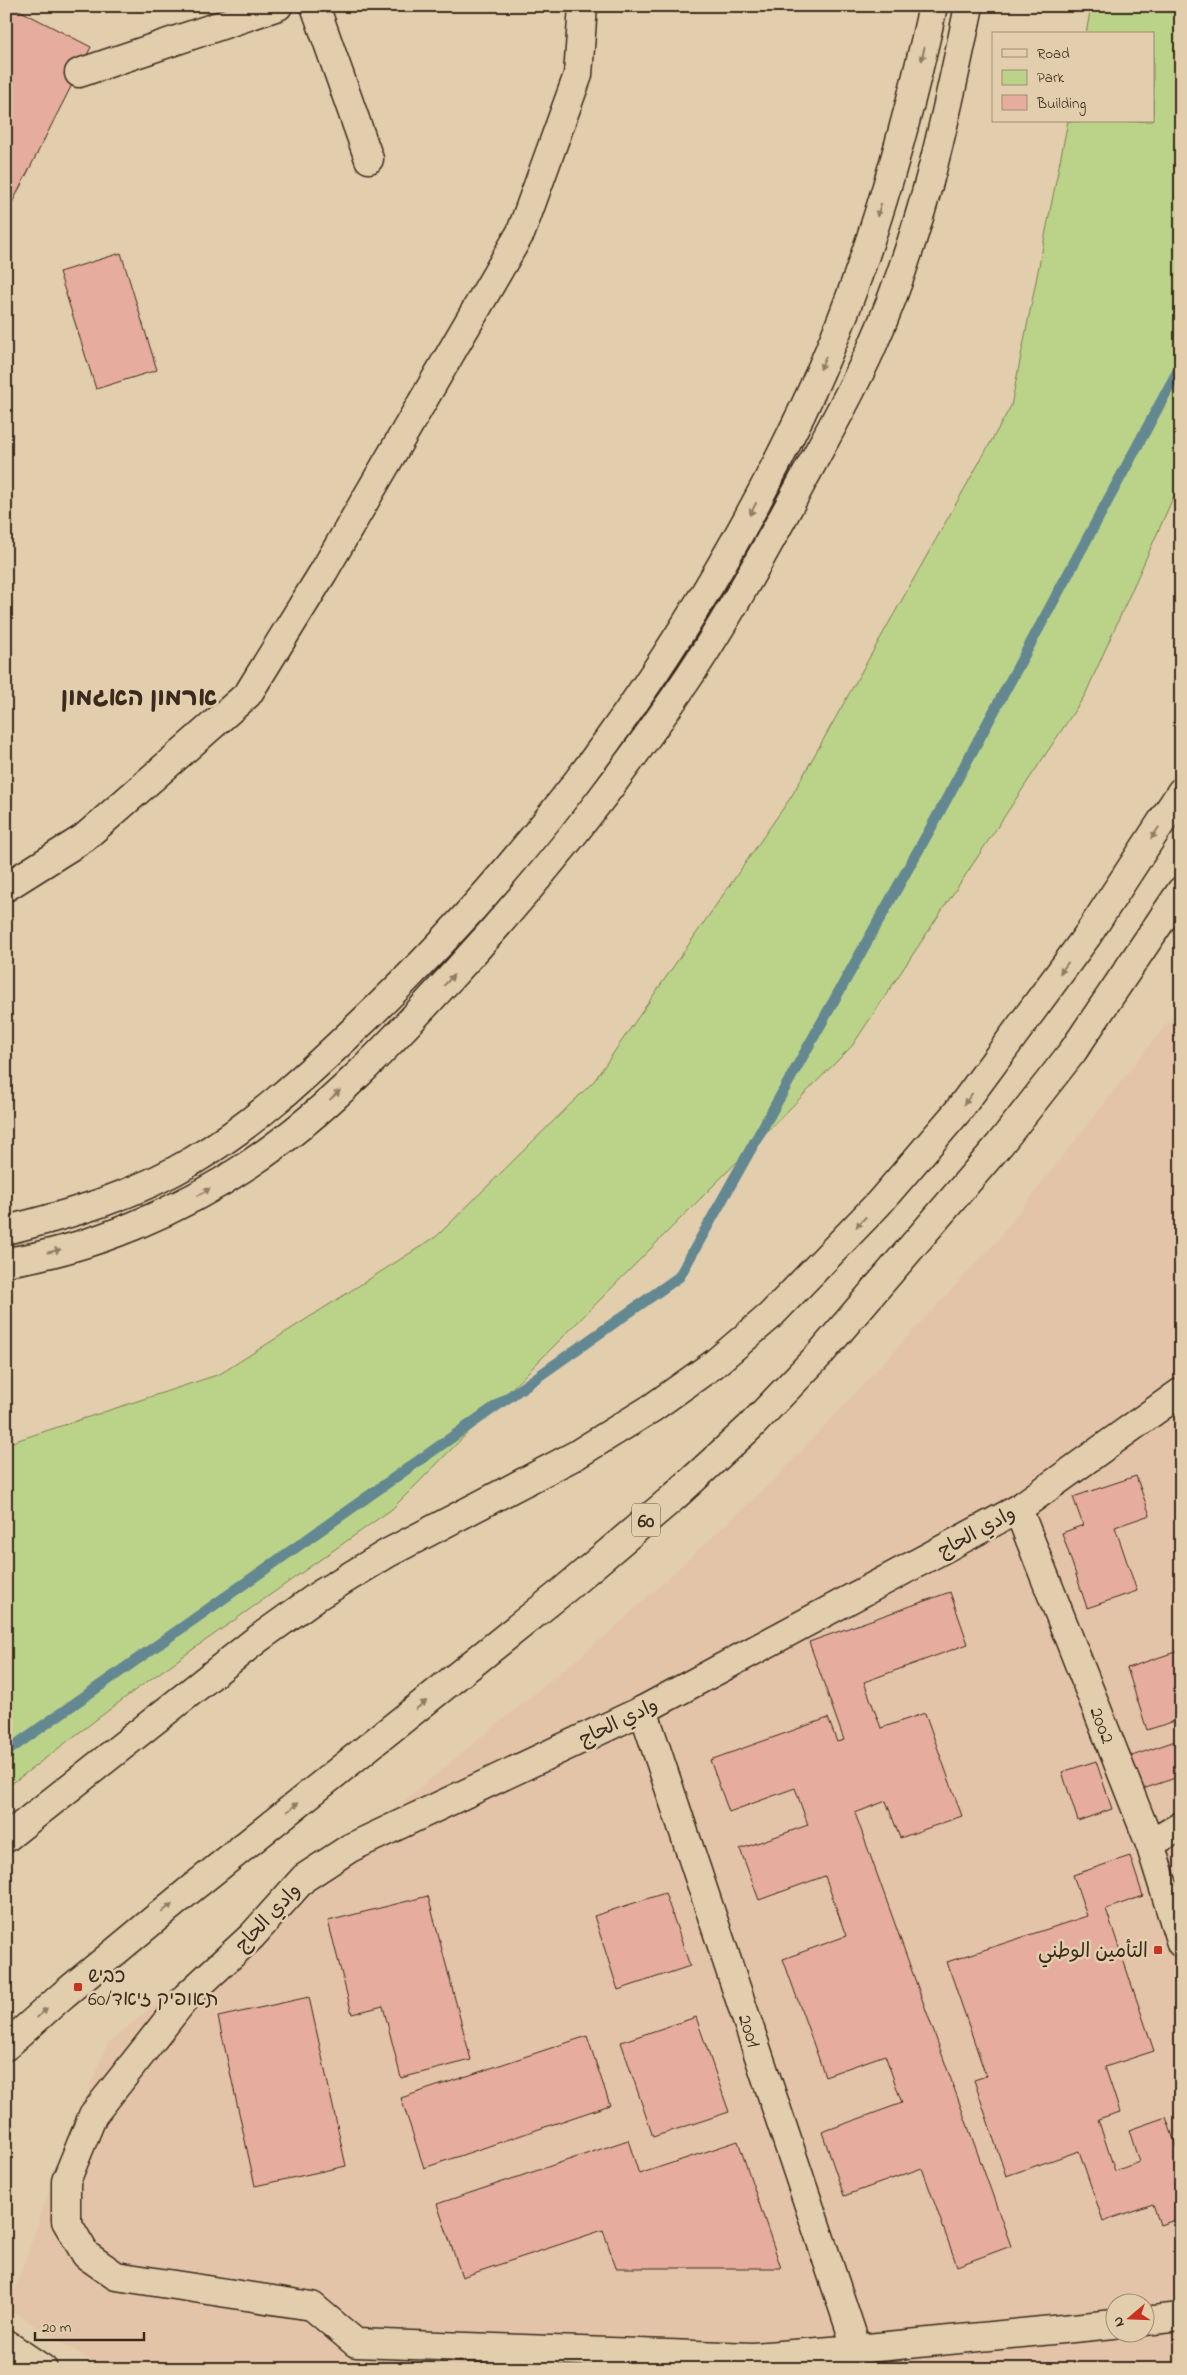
<svg xmlns="http://www.w3.org/2000/svg" width="1187" height="2375" viewBox="0 0 1187 2375" font-family="'Indie Flower','Playpen Sans Arabic','Playpen Sans Hebrew',sans-serif">
	<style>
		.built { fill: #e3c4a8; fill-rule: evenodd }
		.green { fill: #bbd389; stroke: #7b7e54 }
		.lines { fill: none; stroke-linecap: round; stroke-linejoin: round }
		.stream { stroke: #638891; stroke-width: 11 }
		.building { fill: #e6ad9e; stroke: #3b2a1e }
		.street-casing { stroke: #3b2a1e; stroke-width: 31 }
		.secondary-casing { stroke: #3b2a1e; stroke-width: 31 }
		.highway-casing { stroke: #3b2a1e; stroke-width: 31 }
		.street { stroke: #e2ceac; stroke-width: 28 }
		.secondary { stroke: #e2ceac; stroke-width: 28 }
		.highway { stroke: #e2ceac; stroke-width: 28 }
		.oneway { fill: #8e7c65 }
		.poi-dot { fill: #c8321e; stroke: #e2ceac; stroke-width: 2 }
		.labels { text-anchor: middle; stroke-width: 5; stroke-linejoin: round; paint-order: stroke }
		.shield { fill: #e2ceac; stroke: #6d5b49; stroke-width: 1 }
		.shield-label { font-size: 19px; font-weight: bold; fill: #3b2a1e }
		.street-label { font-size: 20px; fill: #3b2a1e; stroke: #e2ceac }
		.poi-label { font-size: 20px; fill: #3b2a1e; stroke: #e2ceac; text-anchor: end }
		.district-label { font-size: 25px; font-weight: bold; fill: #3b2a1e; stroke: #e2ceac }
	</style>
	<rect width="100%" height="100%" fill="#e2ceac"/>
	<filter id="ink" filterUnits="userSpaceOnUse"><feTurbulence type="fractalNoise" baseFrequency=".02" numOctaves="2"/><feDisplacementMap in="SourceGraphic" scale="10" xChannelSelector="R" yChannelSelector="G"/><feConvolveMatrix kernelMatrix="1 2 1 2 8 2 1 2 1" color-interpolation-filters="sRGB"/></filter>
	<g filter="url(#ink)">
		<path class="built" d="M 1181,1005 L 1181,2369 L 105,2369 L 8,2309 L 66,2143 L 108,2043 L 612,1630 L 777,1477 L 995,1243 ZM 1114,2302 L 1144,2302 L 1144,2332 L 1114,2332 Z"/>
		<path class="green" d="M 1091,6 L 1181,6 L 1181,480 L 1085,695 L 852,1046 L 392,1509 L 138,1688 L 6,1788 L 6,1444 L 220,1374 L 437,1236 L 594,1081 L 791,797 L 1011,406 L 1068,121 L 1153,121 L 1153,34 L 1086,34 Z"/>
		<g class="lines">
			<path class="stream" d="M 6,1752 L 679,1277 L 933,824 L 1181,365"/>
		</g>
		<path class="building" d="M 6,6 L 11,6 L 91,47 L 6,215 Z
			M 121,253 L 157,370 L 96,389 L 59,272 Z
			M 1136,1476 L 1150,1515 L 1115,1527 L 1137,1591 L 1087,1608 L 1062,1533 L 1083,1525 L 1073,1497 Z
			M 950,1592 L 968,1644 L 864,1682 L 881,1728 L 925,1713 L 962,1816 L 900,1838 L 886,1801 L 855,1813 L 1011,2246 L 957,2266 L 922,2168 L 844,2196 L 822,2132 L 902,2103 L 885,2055 L 825,2076 L 783,1959 L 846,1936 L 825,1876 L 759,1900 L 740,1849 L 808,1825 L 795,1788 L 729,1812 L 710,1760 L 828,1718 L 837,1742 L 844,1740 L 809,1642 Z
			M 1181,1650 L 1181,1719 L 1147,1730 L 1127,1668 Z
			M 1181,1739 L 1181,1776 L 1140,1790 L 1129,1757 Z
			M 1096,1761 L 1112,1809 L 1078,1821 L 1062,1772 Z
			M 1130,1856 L 1143,1896 L 1106,1909 L 1154,2051 L 1105,2067 L 1120,2112 L 1098,2119 L 1115,2171 L 1139,2162 L 1129,2130 L 1166,2117 L 1181,2160 L 1181,2218 L 1160,2225 L 1153,2204 L 1103,2221 L 1079,2151 L 1006,2176 L 974,2080 L 986,2076 L 947,1962 L 1087,1916 L 1073,1875 Z
			M 665,1893 L 690,1966 L 618,1990 L 594,1916 Z
			M 428,1896 L 471,2060 L 401,2078 L 383,2006 L 352,2014 L 328,1921 Z
			M 309,1997 L 346,2166 L 255,2186 L 218,2017 Z
			M 696,2017 L 729,2112 L 653,2137 L 621,2042 Z
			M 587,2036 L 610,2105 L 424,2168 L 401,2098 Z
			M 628,2140 L 639,2174 L 738,2141 L 781,2268 L 616,2268 L 603,2230 L 462,2277 L 437,2204 Z"/>
		<g class="lines">
			<g class="street-casing">
				<g id="street">
					<path d="M 315,6 L 369,159"/>
					<path d="M 79,73 L 278,6"/>
					<path d="M 6,887 L 84,838 L 248,694 L 324,571 L 521,232 L 578,75 L 583,6"/>
					<path id="s1" d="M 1018,1509 L 1150,1844 L 1181,1943"/>
					<path id="s2" d="M 643,1710 L 857,2349"/>
					<path d="M 1150,1844 L 1181,1826"/>
					<path d="M 1144,2321 L 1181,2317"/>
					<path d="M 1114,2324 L 857,2349 L 753,2357 L 356,2343 L 312,2306 L 116,2276 L 86,2255 L 66,2221 L 66,2181 L 93,2115 L 187,1996 L 252,1936 L 304,1878 L 350,1848 L 643,1710 L 1018,1509 L 1181,1392"/>
				</g>
			</g>
			<g class="secondary-casing">
				<path id="secondary" d="M 6,1230 C 72,1214 136,1195 194,1160 C 254,1124 306,1076 356,1028 C 541,854 693,641 802,412 C 863,284 903,144 933,6
					M 6,1262 C 92,1249 180,1211 251,1163 C 327,1112 391,1043 452,976 C 533,888 607,796 675,697 C 719,634 757,565 794,497 C 820,448 848,400 871,349 C 920,240 945,123 969,6"/>
			</g>
			<g class="highway-casing">
				<path id="highway" d="M 6,1838 L 255,1641 L 319,1595 L 388,1553 L 576,1455 L 652,1408 L 714,1364 L 770,1316 L 879,1203 L 958,1111 L 1087,936 L 1181,792
					M 6,2046 L 63,1995 L 191,1889 L 557,1596 L 675,1496 L 750,1427 L 820,1354 L 1000,1144 L 1073,1051 L 1181,891
					M 6,2344 L 43,2369"/>
			</g>
			<use href="#street" class="street"/>
			<use href="#secondary" class="secondary"/>
			<use href="#highway" class="highway"/>
		</g>
		<defs><path id="oneway-solid" d="M-6-.8H1V-3.2L6.5 0L1 3.2V.8H-6Z" transform="scale(1.25)"/></defs>
		<g class="oneway">
			<use href="#oneway-solid" transform="translate(923 54) rotate(102)"/>
			<use href="#oneway-solid" transform="translate(879 210) rotate(108)"/>
			<use href="#oneway-solid" transform="translate(823 363) rotate(113)"/>
			<use href="#oneway-solid" transform="translate(753 509) rotate(117)"/>
			<use href="#oneway-solid" transform="translate(1155 833) rotate(124)"/>
			<use href="#oneway-solid" transform="translate(1064 968) rotate(126)"/>
			<use href="#oneway-solid" transform="translate(449 980) rotate(-48)"/>
			<use href="#oneway-solid" transform="translate(335 1095) rotate(-42)"/>
			<use href="#oneway-solid" transform="translate(968 1099) rotate(127)"/>
			<use href="#oneway-solid" transform="translate(204 1192) rotate(-31)"/>
			<use href="#oneway-solid" transform="translate(861 1222) rotate(133)"/>
			<use href="#oneway-solid" transform="translate(54 1251) rotate(-13)"/>
			<use href="#oneway-solid" transform="translate(421 1705) rotate(-39)"/>
			<use href="#oneway-solid" transform="translate(293 1807) rotate(-39)"/>
			<use href="#oneway-solid" transform="translate(167 1908) rotate(-40)"/>
			<use href="#oneway-solid" transform="translate(42 2013) rotate(-42)"/>
		</g>
	</g>
	<g class="poi-dot">
		<rect x="1153" y="1945" width="10" height="10" rx="2.5"/>
		<rect x="73" y="1982" width="10" height="10" rx="2.5"/>
	</g>
	<g class="labels">
		<rect class="shield" x="632" y="1503.5" width="28" height="33" rx="4"/>
		<g class="shield-label">
			<text x="646" y="1527">60</text>
		</g>
		<g class="street-label">
			<text transform="translate(976 1531) rotate(-29)" y="7">وادي الحاج</text>
			<text transform="translate(618 1721) rotate(-26)" y="7">وادي الحاج</text>
			<text dy="7" stroke="none"><textPath href="#s1" startOffset="232">2002</textPath></text>
			<text transform="translate(267 1917) rotate(-47)" y="7">وادي الحاج</text>
			<text dy="7" stroke="none"><textPath href="#s2" startOffset="338">2001</textPath></text>
		</g>
		<g class="poi-label">
			<text x="1148" y="1957">التأمين الوطني</text>
			<text x="88" y="1982" text-anchor="start">כביש<tspan x="88" dy="23">60/תאופיק זיאד</tspan></text>
		</g>
		<g class="district-label">
			<text x="139" y="705">ארמון האגמון</text>
		</g>
	</g>
	<rect width="1187" height="2375" fill="none" stroke="#e2ceac" stroke-width="25"/>
	<rect x="12" y="12" width="1162" height="2350" fill="none" stroke="#3b2a1e" stroke-width="2" filter="url(#ink)"/>
	<rect x="992" y="32" width="162" height="90" fill="#e2ceac" stroke="#9f8c73"/>
	<rect x="1002" y="49" width="25" height="8" fill="#e2ceac" stroke="#9f8c73"/>
	<text x="1037" y="58" font-size="15" fill="#3b2a1e">Road</text>
	<rect x="1002" y="70" width="25" height="15" fill="#bbd389" stroke="#9f8c73"/>
	<text x="1037" y="82" font-size="15" fill="#3b2a1e">Park</text>
	<rect x="1002" y="95" width="25" height="15" fill="#e6ad9e" stroke="#9f8c73"/>
	<text x="1037" y="108" font-size="15" fill="#3b2a1e">Building</text>
	<g transform="translate(1130 2318) rotate(251)"><circle r="24" fill="#e2ceac" stroke="#9f8c73"/>
	<path d="M0-4L9 19L0 12L-9 19Z" fill="#c8321e"/>
	<text y="-8" font-size="14" font-weight="bold" text-anchor="middle" fill="#3b2a1e">N</text>
	</g>
	<path d="M35 2332v8h109v-8" fill="none" stroke="#3b2a1e" stroke-width="2.5"/>
	<text x="42" y="2332" font-size="15" fill="#3b2a1e" stroke="#e2ceac" stroke-width="4" paint-order="stroke">20 m</text>
</svg>
